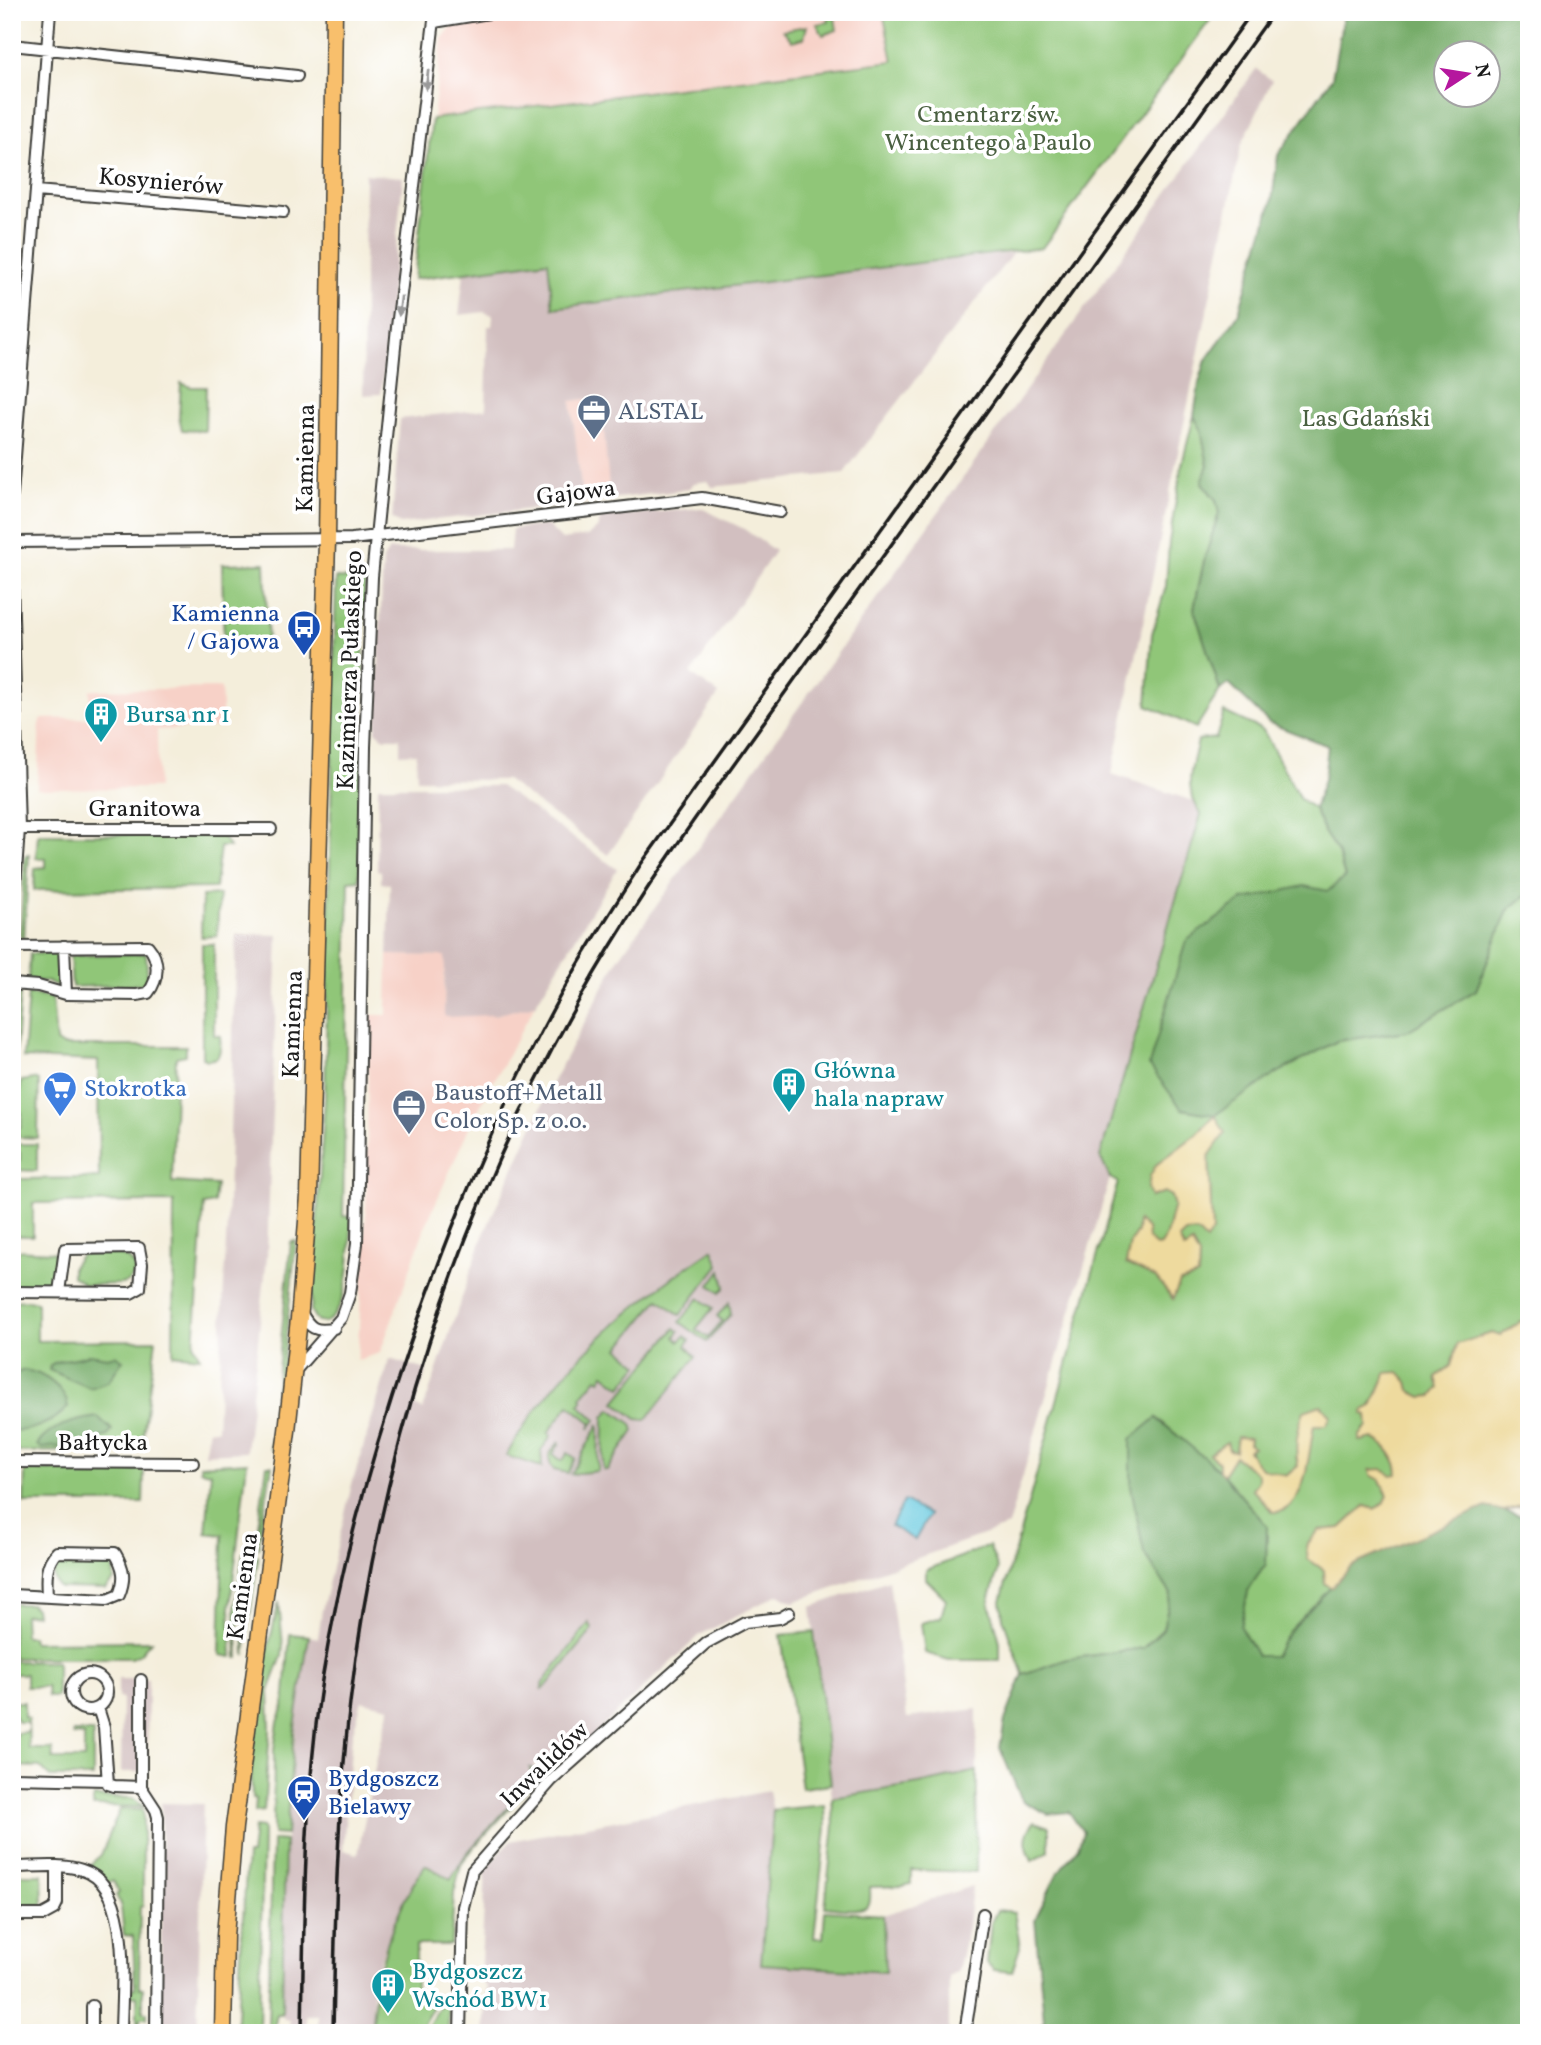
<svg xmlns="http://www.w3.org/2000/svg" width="1541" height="2045" viewBox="0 0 1541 2045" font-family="Vollkorn,serif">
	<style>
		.built { fill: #f7d1c7 }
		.industrial { fill: #d2bfc0; fill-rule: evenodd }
		.green { fill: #90c678; stroke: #56714a; stroke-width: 2; fill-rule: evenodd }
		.forest { fill: #74ab68; stroke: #486442; stroke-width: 2; fill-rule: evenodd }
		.sand { fill: #eeda9e; stroke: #857b5d; stroke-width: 2 }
		.water { fill: #61c7de; stroke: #3e727d; stroke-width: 2 }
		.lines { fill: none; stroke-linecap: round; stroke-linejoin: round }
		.minor-casing { stroke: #3c3c39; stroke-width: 14 }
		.primary-casing { stroke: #3c3c39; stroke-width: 19 }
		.minor { stroke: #fff; stroke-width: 10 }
		.primary { stroke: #f8bf6c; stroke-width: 16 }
		.rail { stroke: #1c1c1c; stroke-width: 3.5 }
		.oneway { fill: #999 }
		.labels { text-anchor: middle; stroke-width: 7; stroke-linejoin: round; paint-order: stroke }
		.park-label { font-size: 24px; fill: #4a6041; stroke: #fff }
		.street-label { font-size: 24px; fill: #1c1c1c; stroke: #fff }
		.service-label { font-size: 24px; fill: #4e5e75; stroke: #fff; text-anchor: start }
		.transit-label { font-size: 24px; fill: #164399; stroke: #fff; text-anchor: end }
		.culture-label { font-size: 24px; fill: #0d838f; stroke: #fff; text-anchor: start }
		.shop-label { font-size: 24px; fill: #366cbe; stroke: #fff; text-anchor: start }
	</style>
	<rect width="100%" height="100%" fill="#fff"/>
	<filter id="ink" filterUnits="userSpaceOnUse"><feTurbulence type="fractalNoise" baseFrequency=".0143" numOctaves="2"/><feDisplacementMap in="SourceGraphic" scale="14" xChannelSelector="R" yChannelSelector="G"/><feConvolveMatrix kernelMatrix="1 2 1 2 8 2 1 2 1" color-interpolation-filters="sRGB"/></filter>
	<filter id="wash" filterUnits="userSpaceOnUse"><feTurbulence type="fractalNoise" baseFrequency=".00686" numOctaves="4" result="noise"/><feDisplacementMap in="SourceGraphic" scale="28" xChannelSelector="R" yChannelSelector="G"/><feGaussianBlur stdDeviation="1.57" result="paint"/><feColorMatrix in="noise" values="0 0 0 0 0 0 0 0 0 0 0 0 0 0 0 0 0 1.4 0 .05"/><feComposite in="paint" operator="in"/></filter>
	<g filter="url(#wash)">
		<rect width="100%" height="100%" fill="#f4eedb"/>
		<path class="built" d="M 541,12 L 883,12 L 894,61 L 433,119 L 442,39 L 452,26 Z
			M 602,397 L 610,499 L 583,503 L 571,401 Z
			M 221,688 L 223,727 L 157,730 L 158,788 L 37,789 L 40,719 L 90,718 L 90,690 Z
			M 388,955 L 445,956 L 444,1014 L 494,1015 L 535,1005 L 471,1123 L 425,1227 L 380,1353 L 357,1360 L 366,1214 L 369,1015 L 387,1015 Z"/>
		<path class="industrial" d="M 1256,69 L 1272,80 L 1241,146 L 1112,774 L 1193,801 L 1201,813 L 1100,1157 L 1110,1178 L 1008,1526 L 793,1602 L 779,1594 L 700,1635 L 571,1756 L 536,1762 L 532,1781 L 466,1854 L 451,1879 L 425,1865 L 388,1939 L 380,1961 L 373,1996 L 371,2033 L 318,2033 L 318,2015 L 306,2015 L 306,2031 L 313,2033 L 289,2033 L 289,2020 L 284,2019 L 282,2014 L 286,1838 L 299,1695 L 309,1636 L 318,1638 L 322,1610 L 352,1484 L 390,1359 L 427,1370 L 415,1406 L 423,1410 L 483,1236 L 552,1083 L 619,958 ZM 362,1701 L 390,1707 L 377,1757 L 358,1854 L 343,1850 L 352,1735 Z
			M 365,174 L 403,177 L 381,394 L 363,395 Z
			M 1013,253 L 844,473 L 712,487 L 708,481 L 694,483 L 690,488 L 678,491 L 610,499 L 601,397 L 571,401 L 583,503 L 400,524 L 392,519 L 400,419 L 486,409 L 488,326 L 492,326 L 493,315 L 484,312 L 459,315 L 464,272 L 549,261 L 554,308 Z
			M 701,508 L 744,529 L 775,551 L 691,674 L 719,694 L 608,855 L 506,780 L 417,779 L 416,753 L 400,754 L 400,738 L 384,738 L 376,731 L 383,559 L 389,550 L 510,550 L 512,529 L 547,525 L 562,540 L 588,536 L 598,527 L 601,517 Z
			M 378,786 L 500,786 L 617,869 L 535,1005 L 494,1015 L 446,1017 L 444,1015 L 445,956 L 388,955 L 390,884 L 381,883 L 381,871 L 377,870 Z
			M 236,934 L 278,935 L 267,1257 L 246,1452 L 204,1454 L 209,1429 L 217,1430 L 228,1200 Z
			M 889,1580 L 907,1718 L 977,1709 L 977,1771 L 919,1784 L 832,1798 L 811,1607 Z
			M 118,1679 L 148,1679 L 147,1772 L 121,1772 L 122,1698 L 118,1698 Z
			M 769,1791 L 773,1810 L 761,1963 L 884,1971 L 883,1915 L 972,1886 L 968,1927 L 958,1971 L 949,1977 L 949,2033 L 484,2033 L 487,1987 L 480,1981 L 486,1870 L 510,1841 Z
			M 161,1803 L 203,1804 L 197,2033 L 161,2033 Z"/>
		<path class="green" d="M 828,12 L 834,12 L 837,30 L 823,35 L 817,24 L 829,22 Z
			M 883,12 L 1216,12 L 1042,248 L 553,308 L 548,261 L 414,279 L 432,119 L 893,61 Z
			M 807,26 L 804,38 L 792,41 L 783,30 Z
			M 181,383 L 191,387 L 206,387 L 205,431 L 182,430 L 179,417 Z
			M 1194,416 L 1201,429 L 1208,465 L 1202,483 L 1216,500 L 1219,513 L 1204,561 L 1194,609 L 1220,690 L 1196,728 L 1147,705 L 1152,634 L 1166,586 L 1169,542 L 1182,464 Z
			M 265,563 L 268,649 L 224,650 L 222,564 Z
			M 336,578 L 365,579 L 359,880 L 349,881 L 343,1216 L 352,1217 C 350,1243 352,1314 323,1323 L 316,1320 L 311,1311 L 325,1098 Z
			M 1224,712 L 1263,730 L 1300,799 L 1314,809 L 1324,832 L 1338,853 L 1345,878 L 1328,891 L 1277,1073 L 1337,1041 L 1407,1031 L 1476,990 L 1508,910 L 1529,893 L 1529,1316 L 1500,1336 L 1492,1333 L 1457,1344 L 1451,1366 L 1436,1377 L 1439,1388 L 1433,1396 L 1422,1397 L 1410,1391 L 1408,1382 L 1386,1374 L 1367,1415 L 1368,1427 L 1364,1429 L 1361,1441 L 1373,1438 C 1386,1444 1398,1460 1398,1474 L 1380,1480 L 1388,1496 L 1384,1504 L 1374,1509 L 1365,1506 L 1341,1528 L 1319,1530 L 1308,1559 L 1324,1570 L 1325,1583 L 1331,1588 L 1290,1630 L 1274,1656 L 1257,1656 L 1240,1627 L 1249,1588 L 1266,1564 L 1267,1526 L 1223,1475 L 1235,1456 L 1258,1474 L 1258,1481 L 1252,1489 L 1273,1512 C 1305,1515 1309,1453 1312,1432 C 1314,1423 1318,1414 1321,1405 L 1296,1456 L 1298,1466 L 1286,1476 C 1280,1474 1275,1474 1268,1472 C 1254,1468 1247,1452 1250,1438 L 1237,1438 L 1235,1451 L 1229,1451 L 1227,1442 L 1209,1454 L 1219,1462 L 1219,1471 L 1157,1418 L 1144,1553 L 1171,1594 L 1163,1629 L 1143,1648 L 1068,1659 L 1023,1674 L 1003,1618 L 1001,1601 L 1118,1182 L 1110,1178 L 1100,1157 L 1201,814 C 1182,785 1192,771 1198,740 L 1216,738 ZM 1215,1115 L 1209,1156 L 1212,1232 L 1185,1233 L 1178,1239 L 1185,1250 L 1192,1244 L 1199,1256 L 1198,1276 L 1180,1282 L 1172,1298 L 1156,1278 L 1126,1264 L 1130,1243 L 1137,1232 L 1156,1246 L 1161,1245 C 1169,1235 1169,1219 1174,1206 L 1171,1196 L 1164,1192 L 1151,1197 L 1156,1165 L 1197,1134 Z
			M 38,834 L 217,835 L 223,837 L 229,847 L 220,847 L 215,888 L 34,890 L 35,868 L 46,867 L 46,859 L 36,858 Z
			M 29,855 L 24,941 L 20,934 L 25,856 Z
			M 219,895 L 217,936 L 201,937 L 202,896 Z
			M 202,944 L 214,944 L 214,1035 L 220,1036 C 221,1044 221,1051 217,1058 L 208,1060 L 202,1058 Z
			M 60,953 L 59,986 L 48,982 L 28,980 L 30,954 Z
			M 146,953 L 148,984 L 72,987 L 70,956 Z
			M 20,992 L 16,1050 L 12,1050 L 15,998 Z
			M 28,994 L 52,998 L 56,1042 L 63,1046 L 186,1046 L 186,1055 L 176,1057 L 172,1182 L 216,1185 L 214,1203 L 204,1205 L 194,1345 L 200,1357 L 173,1354 L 174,1202 L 33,1203 L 33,1236 L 15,1236 L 12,1233 L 14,1182 L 18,1179 L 99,1178 L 98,1061 L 23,1058 Z
			M 34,1079 L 39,1081 L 38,1138 L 18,1137 L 18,1127 L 21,1127 L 22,1113 L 18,1111 L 21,1081 Z
			M 17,1144 L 37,1144 L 37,1171 L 15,1170 L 16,1160 L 20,1160 L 20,1153 L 16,1152 Z
			M 296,1241 L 274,1449 L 270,1449 L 291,1242 Z
			M 713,1249 L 719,1265 L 680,1315 L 659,1299 L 619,1348 L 639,1365 L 621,1387 L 604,1374 L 600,1380 L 597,1378 L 581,1397 L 583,1400 L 579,1405 L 596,1420 L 589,1429 L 592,1423 L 569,1405 L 548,1433 L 551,1436 L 541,1451 L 542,1467 L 506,1456 C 557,1367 629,1306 713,1249 Z
			M 12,1250 L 53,1252 L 57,1259 L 55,1283 L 41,1287 L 12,1287 Z
			M 81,1254 C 100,1254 124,1249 135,1266 L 134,1275 L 128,1282 L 121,1284 L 85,1285 L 72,1276 L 72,1267 Z
			M 721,1270 L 725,1287 L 720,1293 L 710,1285 Z
			M 699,1298 L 713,1308 L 696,1329 L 708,1338 L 722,1321 L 717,1316 L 729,1303 L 731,1314 L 707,1342 L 680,1322 Z
			M 28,1300 L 37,1302 L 37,1341 L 156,1340 L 141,1450 L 12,1452 L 12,1301 Z
			M 675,1328 L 679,1331 L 675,1337 L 680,1341 L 685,1336 L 690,1340 L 686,1346 L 696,1357 L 646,1420 L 637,1419 L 615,1402 Z
			M 611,1409 L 632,1424 L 634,1431 L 607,1470 L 603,1470 L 604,1417 Z
			M 599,1424 L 598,1471 L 571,1474 Z
			M 559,1442 L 560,1443 L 553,1454 L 562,1461 L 568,1453 L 575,1458 L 568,1473 L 554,1470 L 550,1463 L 549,1454 Z
			M 247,1462 L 230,1608 L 232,1657 L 220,1655 L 223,1535 L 206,1533 L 211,1472 L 200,1470 L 200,1465 Z
			M 267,1465 L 272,1465 L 258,1548 L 255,1546 Z
			M 25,1470 L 144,1470 L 143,1503 L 24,1503 Z
			M 989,1546 L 998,1569 L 989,1601 L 1000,1642 L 1000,1660 L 949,1660 L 925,1653 L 921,1623 L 941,1617 L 946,1599 L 926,1579 L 926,1570 Z
			M 243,1553 L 248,1554 L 238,1627 L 239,1658 L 237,1658 L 235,1606 Z
			M 255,1555 L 258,1555 L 258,1558 L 245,1655 L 244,1621 Z
			M 68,1557 L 106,1559 L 113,1568 L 114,1580 L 105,1589 L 59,1588 C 48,1575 54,1563 68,1557 Z
			M 279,1602 L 283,1646 L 282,1656 L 269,1691 L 270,1730 L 264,1811 L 255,1812 L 256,1799 L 252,1798 L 251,1757 L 266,1657 Z
			M 12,1604 L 30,1604 L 35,1608 L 36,1614 L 24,1615 L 25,1636 L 32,1636 L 33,1642 L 151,1641 L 140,1654 L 132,1658 L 12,1658 Z
			M 589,1623 L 592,1628 L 591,1632 L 545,1688 L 542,1689 L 542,1684 Z
			M 814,1632 L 831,1784 L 802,1788 L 781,1635 Z
			M 290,1634 L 309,1636 L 294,1733 L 286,1835 L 273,1834 L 274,1749 L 278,1722 L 284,1706 Z
			M 12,1661 L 57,1662 L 57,1697 L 48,1697 L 47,1687 L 26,1687 L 26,1674 L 12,1674 Z
			M 13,1702 L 24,1702 L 24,1717 L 28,1718 L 29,1749 L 52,1749 L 53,1759 L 84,1759 L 84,1736 L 73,1735 L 73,1732 L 93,1732 L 93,1777 L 50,1777 L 40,1767 L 12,1766 L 12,1742 L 17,1733 L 28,1732 L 28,1722 L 18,1722 L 13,1714 Z
			M 530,1768 L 535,1770 L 532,1784 L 475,1846 L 461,1865 L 454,1893 L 451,1945 L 416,1945 L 416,1998 L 438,1998 L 418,2033 L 371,2033 C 375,1972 390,1916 425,1865 L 451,1879 L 466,1854 L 532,1781 Z
			M 977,1771 L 976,1872 L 911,1870 L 911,1884 L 903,1886 L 870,1887 C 870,1891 871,1901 869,1904 C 865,1913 833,1908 825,1907 L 834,1825 L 832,1798 L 919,1784 Z
			M 93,1797 L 132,1798 L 144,1807 L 93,1806 Z
			M 825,1805 L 826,1828 L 814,1938 L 823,1938 L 825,1911 L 883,1915 L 885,1972 L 761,1964 L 773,1810 Z
			M 120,1809 L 143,1810 L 143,1906 L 140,1907 L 139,1988 L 143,1988 L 143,2012 L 147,2012 L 147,2018 L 140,2018 L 140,2033 L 137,2033 L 137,1996 L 127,1995 L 126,1989 L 135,1988 L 133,1936 L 124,1935 L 121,1907 L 116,1895 L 119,1893 L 113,1880 L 107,1883 L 86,1868 L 101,1855 Z
			M 1034,1822 L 1049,1827 L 1049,1851 L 1032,1861 C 1025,1845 1023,1836 1034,1822 Z
			M 254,1827 L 262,1828 L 263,1831 L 259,2033 L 236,2033 L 247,1855 L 251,1855 Z
			M 275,1840 L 285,1841 L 282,2014 L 277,2014 L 273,2033 L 268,2033 L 272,1841 Z
			M 12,1874 L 42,1874 L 43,1905 L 12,1906 Z
			M 997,1910 L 1014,1912 L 1020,1947 L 1012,1972 L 994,1970 L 987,1963 L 991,1923 Z
			M 445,1997 L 449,1997 L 448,2033 L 424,2033 Z"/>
		<path class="forest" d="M 1344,12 L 1529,12 L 1529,893 L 1508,910 L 1476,990 L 1407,1031 L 1337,1041 L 1277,1073 L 1215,1115 L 1182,1109 L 1149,1065 L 1186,941 L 1243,900 L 1304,886 L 1328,891 L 1345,877 L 1338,853 L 1324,832 L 1314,809 L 1324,779 L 1328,746 L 1269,723 L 1229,684 L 1220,690 L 1194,609 L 1204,561 L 1219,513 L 1216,500 L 1202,482 L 1208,465 L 1201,429 L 1194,416 L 1199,383 L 1206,360 L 1238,315 L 1272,201 L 1278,155 L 1332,78 ZM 1446,52 L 1488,52 L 1488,94 L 1446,94 Z
			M 90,1354 L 107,1357 L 115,1355 L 123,1360 L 108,1382 L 90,1388 L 49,1370 L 50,1365 C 63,1357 76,1360 90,1354 Z
			M 24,1370 C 42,1372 66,1388 68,1407 C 56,1421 30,1433 12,1430 L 12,1375 Z
			M 98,1417 L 112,1430 L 108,1436 L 67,1446 L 41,1448 L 37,1445 C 51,1425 76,1420 98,1417 Z
			M 1156,1418 L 1217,1468 L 1267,1526 L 1266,1564 L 1249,1588 L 1240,1627 L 1257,1656 L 1274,1656 L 1290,1630 L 1351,1566 L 1486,1506 L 1529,1518 L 1529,2033 L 1035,2033 L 1044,2020 L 1035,1920 L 1057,1874 L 1078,1847 L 1083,1832 L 1069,1812 L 1048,1814 L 1022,1801 L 1000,1748 L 1005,1720 L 1023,1674 L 1068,1659 L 1143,1648 L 1163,1629 L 1171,1594 L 1144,1553 L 1131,1487 L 1131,1439 Z"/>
		<path class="sand" d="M 1215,1115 L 1225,1133 L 1209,1156 L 1212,1232 L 1206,1241 L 1197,1232 L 1185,1233 L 1179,1239 L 1184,1249 L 1192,1244 L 1199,1256 L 1198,1276 L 1180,1282 L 1173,1299 L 1156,1278 L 1126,1264 L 1130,1243 L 1137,1232 L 1138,1221 L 1147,1229 L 1148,1239 L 1156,1246 L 1161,1245 C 1169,1235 1169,1219 1174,1206 L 1171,1196 L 1164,1192 L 1151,1197 L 1148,1189 L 1150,1176 L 1156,1165 L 1197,1134 Z
			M 1529,1316 L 1529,1511 L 1527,1512 L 1521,1506 L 1504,1511 L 1486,1507 L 1351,1566 L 1331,1588 L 1325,1583 L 1324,1570 L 1308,1559 L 1306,1546 L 1319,1530 L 1341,1528 L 1365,1506 L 1374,1509 L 1384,1504 L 1388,1495 L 1380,1480 L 1371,1475 L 1370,1470 L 1382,1469 L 1391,1475 L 1398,1474 C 1398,1459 1386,1444 1373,1438 L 1360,1441 L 1360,1435 L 1368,1427 L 1367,1415 L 1363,1414 L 1364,1410 L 1372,1406 L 1386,1373 L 1399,1372 L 1408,1382 L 1410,1391 L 1422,1397 L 1433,1396 L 1439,1388 L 1436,1377 L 1451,1366 L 1457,1344 L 1492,1333 L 1500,1336 Z
			M 1321,1405 L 1331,1416 L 1326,1425 L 1314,1425 C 1309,1448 1307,1514 1273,1512 L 1252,1489 L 1258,1481 L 1258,1474 L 1235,1456 L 1223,1475 L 1219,1471 L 1219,1462 L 1209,1454 L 1227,1442 L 1229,1450 L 1235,1451 L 1237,1437 L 1250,1438 L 1249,1443 L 1254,1447 L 1248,1450 C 1261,1474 1265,1468 1286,1476 L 1298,1466 C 1294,1446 1297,1429 1304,1411 Z"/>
		<path class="water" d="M 904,1501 L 929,1515 L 915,1540 L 891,1526 Z"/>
	</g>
	<g filter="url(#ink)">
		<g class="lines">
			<g class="minor-casing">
				<path id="minor" d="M 434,22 L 495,12
					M 12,45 L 297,76
					M 36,191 L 283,212
					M 12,495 L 50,12
					M 12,542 L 352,539 L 702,498 L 780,512
					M 12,580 L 19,829 L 12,929
					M 19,829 L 271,829
					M 64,946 L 66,994
					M 12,947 L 148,946 C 160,960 159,979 148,993 L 137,995 L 66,994 L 38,986 L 12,984
					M 12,1292 L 131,1293 L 140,1288 L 142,1264 L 139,1248 L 65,1249 L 59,1292
					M 301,1312 C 309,1328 316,1333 334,1328
					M 294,1372 L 341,1318 L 350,1293 L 357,1244 L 365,747 L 372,577 L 397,327 L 435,12
					M 12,1462 L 193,1463
					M 12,1595 L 107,1600 L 119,1595 C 126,1578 124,1568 115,1553 L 57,1552 C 45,1564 46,1579 47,1595
					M71 1692a18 18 0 1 1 36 0a18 18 0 1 1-36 0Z
					M 141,1680 L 141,1787
					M 98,1708 L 104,1727 L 108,1784 L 114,1786 L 141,1787 L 156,1810 L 158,1817 L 156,2033
					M 12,1720 L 12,1737
					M 12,1778 L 107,1780
					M 12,1867 C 34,1867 61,1863 82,1870 C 134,1885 121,1990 121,2033
					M 12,1915 L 43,1915 L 54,1909 L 57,1903 L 57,1867
					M 92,2033 L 92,2006
					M 460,2033 L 463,1907 L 472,1871 L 552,1780 L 706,1643 L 745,1622 L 780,1618 L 789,1613
					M 965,2033 L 983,1914"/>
			</g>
			<g class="primary-casing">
				<path id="primary" d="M 223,2033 L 225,1936 L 234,1827 L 287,1431 L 300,1309 L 309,1196 L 327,540 L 334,12"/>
			</g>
			<use href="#minor" class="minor"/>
			<use href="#primary" class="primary"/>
			<path class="rail" d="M 302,2033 C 304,1915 304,1797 322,1680 C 340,1567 371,1457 408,1349 C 449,1228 498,1109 560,996 C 585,951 613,908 641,864 L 1252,12
				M 333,2033 C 335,1923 337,1812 350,1703 C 379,1458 457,1216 578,1002 C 622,923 673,849 725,776 L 1274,12"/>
		</g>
		<defs><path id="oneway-solid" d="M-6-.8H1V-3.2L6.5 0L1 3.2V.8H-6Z" transform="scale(1.75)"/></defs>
		<g class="oneway">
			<use href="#oneway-solid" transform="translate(427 80) rotate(97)"/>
			<use href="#oneway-solid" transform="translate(400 306) rotate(97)"/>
		</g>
	</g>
	<defs>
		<g id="office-pin" transform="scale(1.75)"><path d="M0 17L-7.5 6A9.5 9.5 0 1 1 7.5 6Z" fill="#5c6f8a" stroke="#fff"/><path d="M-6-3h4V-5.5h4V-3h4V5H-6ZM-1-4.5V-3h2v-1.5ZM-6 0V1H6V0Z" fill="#fff"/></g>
		<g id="bus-pin" transform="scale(1.75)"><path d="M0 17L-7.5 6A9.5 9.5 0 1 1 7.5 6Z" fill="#1a4fb4" stroke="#fff"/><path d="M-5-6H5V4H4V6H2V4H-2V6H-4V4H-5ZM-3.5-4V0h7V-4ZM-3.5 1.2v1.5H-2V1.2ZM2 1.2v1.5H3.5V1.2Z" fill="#fff"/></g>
		<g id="building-pin" transform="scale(1.75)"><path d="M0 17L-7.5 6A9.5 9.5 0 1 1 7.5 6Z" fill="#0f9aa8" stroke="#fff"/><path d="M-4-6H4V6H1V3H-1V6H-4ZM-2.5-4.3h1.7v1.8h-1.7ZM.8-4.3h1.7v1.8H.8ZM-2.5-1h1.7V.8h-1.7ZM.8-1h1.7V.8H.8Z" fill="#fff"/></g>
		<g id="supermarket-pin" transform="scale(1.75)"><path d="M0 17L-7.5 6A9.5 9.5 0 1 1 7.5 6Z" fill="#3f7fe0" stroke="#fff"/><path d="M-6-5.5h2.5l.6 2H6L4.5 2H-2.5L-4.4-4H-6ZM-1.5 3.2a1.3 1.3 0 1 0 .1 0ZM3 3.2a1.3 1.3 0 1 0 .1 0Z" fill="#fff"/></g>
		<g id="station-pin" transform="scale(1.75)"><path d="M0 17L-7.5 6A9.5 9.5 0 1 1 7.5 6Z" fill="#1a4fb4" stroke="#fff"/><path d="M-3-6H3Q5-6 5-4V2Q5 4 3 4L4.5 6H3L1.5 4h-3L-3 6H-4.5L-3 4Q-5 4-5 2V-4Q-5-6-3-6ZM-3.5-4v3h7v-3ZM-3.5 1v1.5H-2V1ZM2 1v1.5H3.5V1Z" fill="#fff"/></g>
	</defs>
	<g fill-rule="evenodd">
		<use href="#office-pin" x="594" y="411"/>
		<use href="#bus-pin" x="304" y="627"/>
		<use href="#building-pin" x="101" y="714"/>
		<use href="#building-pin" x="789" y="1084"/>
		<use href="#supermarket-pin" x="60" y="1088"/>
		<use href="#office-pin" x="409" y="1106"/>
		<use href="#station-pin" x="304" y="1792"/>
		<use href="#building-pin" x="388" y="1985"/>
	</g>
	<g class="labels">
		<g class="park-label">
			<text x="988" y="122">Cmentarz św.<tspan x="988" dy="28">Wincentego à Paulo</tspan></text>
			<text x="1366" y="426">Las Gdański</text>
		</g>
		<g class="street-label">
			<text transform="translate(161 181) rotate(5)" y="8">Kosynierów</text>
			<text transform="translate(305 458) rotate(-89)" y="8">Kamienna</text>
			<text transform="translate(576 492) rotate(-7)" y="8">Gajowa</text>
			<text transform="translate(349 670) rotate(-88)" y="8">Kazimierza Pułaskiego</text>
			<text x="145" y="816">Granitowa</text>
			<text transform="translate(292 1024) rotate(-88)" y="8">Kamienna</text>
			<text x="103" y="1450">Bałtycka</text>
			<text transform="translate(242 1586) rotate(-82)" y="8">Kamienna</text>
			<text transform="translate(544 1764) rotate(-44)" y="8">Inwalidów</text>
		</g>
		<g class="service-label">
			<text x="618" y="419">ALSTAL</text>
			<text x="434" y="1100">Baustoff+Metall<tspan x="434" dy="28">Color Sp. z o.o.</tspan></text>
		</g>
		<g class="transit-label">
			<text x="280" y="621">Kamienna<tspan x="280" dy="28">/ Gajowa</tspan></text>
			<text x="328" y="1786" text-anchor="start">Bydgoszcz<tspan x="328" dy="28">Bielawy</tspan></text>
		</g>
		<g class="culture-label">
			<text x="126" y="722">Bursa nr 1</text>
			<text x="814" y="1078">Główna<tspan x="814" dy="28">hala napraw</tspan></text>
			<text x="412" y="1979">Bydgoszcz<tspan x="412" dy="28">Wschód BW1</tspan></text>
		</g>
		<g class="shop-label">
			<text x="84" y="1096">Stokrotka</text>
		</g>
	</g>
	<rect width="1541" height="2045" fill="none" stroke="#fff" stroke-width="42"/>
	<g transform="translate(1467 74) rotate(78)"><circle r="33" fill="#ffffff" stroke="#a4a4a4" stroke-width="2"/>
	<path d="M0-5L12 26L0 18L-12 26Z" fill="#b5179e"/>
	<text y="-10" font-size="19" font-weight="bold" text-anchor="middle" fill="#1c1c1c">N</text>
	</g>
</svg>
